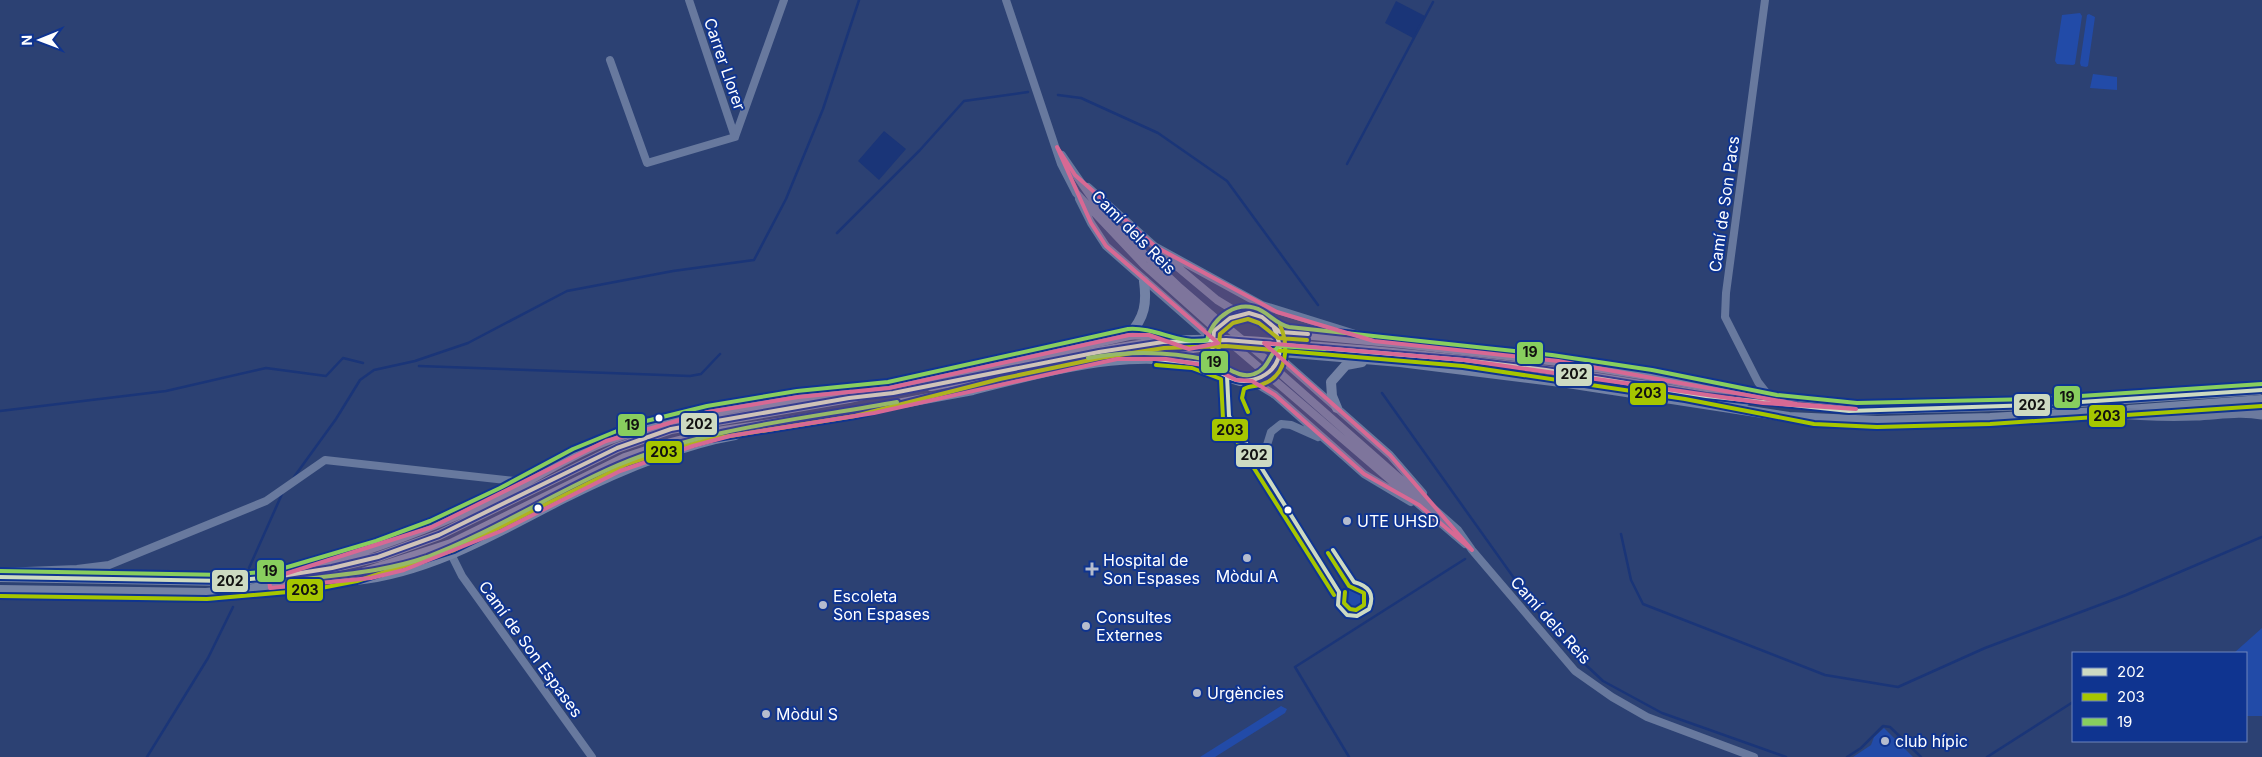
<svg xmlns="http://www.w3.org/2000/svg" width="2262" height="757" viewBox="0 0 2262 757" font-family="Inter,sans-serif">
	<style>
		.green { fill: #224ba8 }
		.water { fill: #1a3578 }
		.lines { fill: none; stroke-linecap: round; stroke-linejoin: round }
		.stream { stroke: #1a3578; stroke-width: 2.5 }
		.minor { stroke: #68799e; stroke-width: 8 }
		.major { stroke: #7382a5; stroke-width: 10 }
		.highway { stroke: #6c7a9e; stroke-width: 11 }
		.major-bridge { stroke: #7382a5; stroke-width: 10 }
		.bus-1-casing { stroke: #0f3490; stroke-width: 8 }
		.bus-2-casing { stroke: #0f3490; stroke-width: 8 }
		.bus-3-casing { stroke: #0f3490; stroke-width: 8 }
		.bus-1 { stroke: #cddac2; stroke-width: 4 }
		.bus-2 { stroke: #a6c600; stroke-width: 4 }
		.bus-3 { stroke: #88ce5e; stroke-width: 4 }
		.marked { fill: #d76994; fill-opacity: 0.2; stroke: #d76994; stroke-width: 4; stroke-linejoin: round }
		.bus-dot { fill: #fff; stroke: #0f3490; stroke-width: 2 }
		.poi-dot { fill: #b5bcce; stroke: #0f3490; stroke-width: 2 }
		.labels { text-anchor: middle; stroke-width: 4; stroke-linejoin: round; paint-order: stroke }
		.street-label { font-size: 16px; fill: #fff; stroke: #0f3490 }
		.poi-label { font-size: 16px; fill: #fff; stroke: #0f3490; text-anchor: start }
		.line-badge { stroke: #0f3490; stroke-width: 2 }
		.pale-badge-label { font-size: 14px; text-anchor: middle; font-weight: bold; fill: #111 }
	</style>
	<rect width="100%" height="100%" fill="#2c4173"/>
	<path class="green" d="M 2080,13 L 2082,16 L 2075,64 L 2073,65 L 2057,64 L 2055,61 L 2062,15 Z
		M 2089,14 L 2095,17 L 2088,66 L 2086,67 L 2081,66 L 2080,63 L 2087,15 Z
		M 2093,74 L 2117,77 L 2117,90 L 2090,88 Z
		M1343 600a12 12 0 1 1 24 0a12 12 0 1 1-24 0Z
		M 2262,628 L 2262,716 L 2247,716 L 2246,653 L 2234,653 Z
		M 1281,706 L 1287,709 L 1285,713 L 1215,757 L 1200,757 Z
		M 1884,728 L 1913,757 L 1853,757 L 1871,745 L 1874,737 Z"/>
	<path class="water" d="M 1396,1 L 1425,16 L 1413,38 L 1385,23 Z
		M 884,131 L 906,149 L 879,180 L 858,161 Z"/>
	<g class="lines">
		<path class="stream" d="M 1058,95 L 1081,98 L 1158,133 L 1227,181 L 1318,305
			M 1347,164 L 1433,2
			M 837,233 L 920,150 L 964,101 L 1028,92
			M 419,366 L 690,376 L 701,374 L 720,354
			M 1382,393 L 1556,637 L 1603,681 L 1662,713 L 1786,757
			M 0,411 L 166,391 L 266,368 L 326,376 L 343,358 L 363,363
			M 294,477 L 336,419 L 360,380 L 374,370 L 415,361 L 468,343 L 567,291 L 673,271 L 754,260 L 786,199 L 823,109 L 859,0
			M 1621,534 L 1631,580 L 1643,604 L 1825,675 L 1898,687 L 1985,648 L 2126,595 L 2262,537
			M 249,568 L 282,494
			M 147,757 L 208,658 L 233,607
			M 1349,757 L 1295,667 L 1465,559
			M 1847,757 L 1861,748 L 1883,726 L 1890,727 L 1921,757
			M 1987,757 L 2073,702"/>
		<path class="minor" d="M 689,0 L 735,137
			M 1006,0 L 1061,164 L 1076,193 L 1144,265 L 1210,324
			M 1765,0 L 1726,293 L 1725,317 L 1758,382 L 1772,400
			M 610,60 L 647,163 L 735,137 L 784,0
			M 1062,155 L 1105,217 L 1178,286 L 1214,317
			M 1088,187 L 1160,251
			M 1079,199 L 1091,223 L 1106,246 L 1212,339
			M 1156,247 L 1262,305 L 1365,337
			M 1168,259 L 1217,300 L 1240,314
			M 1228,328 L 1267,360
			M 1227,340 L 1261,369
			M 1279,357 L 1390,455 L 1423,493
			M 1280,373 L 1458,530 L 1472,550 L 1575,671 L 1612,697 L 1647,717 L 1754,757
			M 1274,380 L 1465,544
			M 1252,381 L 1275,395 L 1364,474 L 1411,502
			M 1267,445 L 1271,432 L 1281,424 L 1291,425 L 1318,437
			M 451,554 L 462,576 L 592,757
			M 0,572 L 77,569 L 109,565 L 266,501 L 325,460 L 523,482"/>
		<path class="major" d="M 1240,314 L 1252,314 L 1263,318 L 1280,332 L 1401,343 L 1558,361 L 1659,377 L 1797,404 L 1850,407 L 1856,409
			M 1129,335 C 1145,317 1147,303 1144,281
			M 1212,339 C 1209,364 1226,384 1252,381
			M 1281,352 L 1400,362 L 1561,382 L 1789,417 L 1877,421 L 1990,418 L 2115,411
			M 931,386 L 999,373
			M 968,391 C 1048,372 1139,342 1220,370
			M 1706,396 L 1745,401
			M 1337,408 L 1332,396 L 1331,382 L 1346,365 L 1362,362
			M 1851,410 L 2035,405 L 2259,390
			M 2129,410 L 2262,400
			M 317,565 C 380,547 441,524 500,495 C 536,478 570,454 608,440 C 685,412 767,401 848,393
			M 0,577 L 227,581 L 275,577 L 332,568 L 378,557 L 439,535 L 617,448 L 671,429 L 849,398 L 1129,335 C 1151,332 1167,346 1188,348 C 1195,349 1204,346 1212,345
			M 356,580 C 431,572 498,532 564,498 C 616,472 677,445 735,435
			M 0,590 L 206,593 L 310,584 L 356,575 L 451,544 L 625,458 L 671,443 L 710,433 L 865,410 L 973,390"/>
		<path class="highway" d="M 2251,390 L 2262,388
			M 2107,412 C 2137,415 2167,416 2196,415 C 2219,414 2240,410 2262,414"/>
		<path class="major-bridge" d="M 1212,339 C 1216,325 1227,318 1240,314
			M 999,373 C 1053,362 1107,348 1162,342 C 1214,336 1268,343 1320,347 C 1450,356 1578,373 1706,396
			M 1252,381 C 1266,376 1273,370 1279,357"/>
		<g class="bus-1-casing">
			<path id="bus-1" d="M 1212,354 L 1214,331 L 1230,318 L 1249,313 L 1262,317 L 1280,332 L 1308,334
				M 1214,358 C 1216,362 1218,368 1222,372 C 1238,389 1271,380 1278,359 C 1282,348 1278,338 1274,328
				M 1156,359 L 1203,364 L 1227,376 L 1229,416 L 1339,592
				M 1333,550 L 1354,582 C 1369,586 1375,594 1369,609 L 1357,616 L 1347,615 L 1338,605 L 1339,592
				M 0,577 L 227,581 L 275,577 L 332,568 L 378,557 L 439,535 L 617,448 L 671,429 L 849,398 L 893,393 L 1099,352 L 1163,342 L 1226,340 L 1464,360 L 1546,370 L 1706,396 L 1849,411 L 2035,405 L 2262,390"/>
		</g>
		<g class="bus-2-casing">
			<path id="bus-2" d="M 1218,355 L 1220,334 L 1233,323 L 1248,319 L 1259,323 L 1278,338 L 1307,340
				M 1156,365 L 1192,368 L 1221,379 L 1223,419 L 1334,595
				M 1248,412 L 1242,398 L 1244,389 C 1250,385 1257,387 1263,384 C 1288,375 1289,345 1280,325
				M 1328,553 L 1349,586 L 1364,593 L 1364,605 L 1356,610 L 1350,609 L 1344,603 L 1345,592
				M 0,596 L 207,599 L 311,590 L 357,581 L 454,550 L 627,464 L 673,449 L 711,439 L 855,416 L 1000,379 L 1100,358 L 1164,348 L 1226,346 L 1463,366 L 1685,399 L 1814,424 L 1877,427 L 1990,424 L 2262,406"/>
		</g>
		<g class="bus-3-casing">
			<path id="bus-3" d="M 1088,358 C 1128,351 1168,351 1208,360 C 1223,363 1238,380 1254,374 C 1269,369 1269,354 1279,346 L 1325,349
				M 0,571 L 227,575 L 274,571 L 376,541 L 430,521 L 500,488 L 573,449 L 634,424 L 707,406 L 797,391 L 888,382 L 1128,329 C 1156,327 1179,345 1207,340 C 1213,317 1238,298 1262,311 C 1271,316 1277,324 1289,327 L 1552,355 L 1652,370 L 1777,395 L 1857,403 L 2035,399 L 2262,384
				M 304,579 C 346,574 387,571 427,557 C 493,532 553,493 618,465 C 706,428 803,419 897,402"/>
		</g>
		<use href="#bus-1" class="bus-1"/>
		<use href="#bus-2" class="bus-2"/>
		<use href="#bus-3" class="bus-3"/>
	</g>
	<path class="marked" d="M 1057,147 L 1075,175 L 1156,247 L 1277,312 L 1374,341 L 1558,361 L 1797,404 L 1856,409 L 1763,403 L 1464,360 L 1264,343 L 1390,455 L 1472,550 L 1419,505 L 1364,474 L 1275,395 L 1252,381 L 1236,380 L 1209,366 L 1166,359 L 1117,359 L 874,413 L 730,436 L 693,446 L 620,471 L 501,531 L 404,570 L 371,578 L 270,588 L 269,579 L 432,527 L 606,441 L 708,412 L 798,397 L 889,388 L 1129,335 L 1149,335 L 1189,349 L 1218,343 L 1106,246 L 1091,223 Z"/>
	<g class="bus-dot">
		<circle cx="659" cy="418" r="4.5"/>
		<circle cx="538" cy="508" r="4.5"/>
		<circle cx="1288" cy="510" r="4.5"/>
	</g>
	<g class="poi-dot">
		<circle cx="1347" cy="521" r="5"/>
		<circle cx="1247" cy="558" r="5"/>
		<path d="M1089.5 561.5h5v5h5v5h-5v5h-5v-5h-5v-5h5z"/>
		<circle cx="823" cy="605" r="5"/>
		<circle cx="1086" cy="626" r="5"/>
		<circle cx="1197" cy="693" r="5"/>
		<circle cx="766" cy="714" r="5"/>
		<circle cx="1885" cy="741" r="5"/>
	</g>
	<g class="labels">
		<g class="street-label">
			<text transform="translate(725 64) rotate(71)" y="6">Carrer Llorer</text>
			<text transform="translate(1724 204) rotate(-82)" y="6">Camí de Son Pacs</text>
			<text transform="translate(1134 232) rotate(45)" y="6">Camí dels Reis</text>
			<text transform="translate(1551 620) rotate(48)" y="6">Camí dels Reis</text>
			<text transform="translate(531 649) rotate(54)" y="6">Camí de Son Espases</text>
		</g>
		<g class="poi-label">
			<text x="1357" y="527">UTE UHSD</text>
			<text x="1103" y="566">Hospital de<tspan x="1103" dy="18">Son Espases</tspan></text>
			<text x="1247" y="582" text-anchor="middle">Mòdul A</text>
			<text x="833" y="602">Escoleta<tspan x="833" dy="18">Son Espases</tspan></text>
			<text x="1096" y="623">Consultes<tspan x="1096" dy="18">Externes</tspan></text>
			<text x="1207" y="699">Urgències</text>
			<text x="776" y="720">Mòdul S</text>
			<text x="1895" y="747">club hípic</text>
		</g>
	</g>
	<g class="line-badge">
		<rect x="1516" y="341" width="28" height="24" rx="5" fill="#88ce5e"/>
		<rect x="1200" y="350" width="29" height="24" rx="5" fill="#88ce5e"/>
		<rect x="1555" y="363" width="38" height="24" rx="5" fill="#cddac2"/>
		<rect x="1629" y="382" width="38" height="24" rx="5" fill="#a6c600"/>
		<rect x="2053" y="385" width="28" height="24" rx="5" fill="#88ce5e"/>
		<rect x="2013" y="393" width="38" height="24" rx="5" fill="#cddac2"/>
		<rect x="2088" y="404" width="38" height="24" rx="5" fill="#a6c600"/>
		<rect x="680" y="412" width="38" height="24" rx="5" fill="#cddac2"/>
		<rect x="617" y="413" width="29" height="24" rx="5" fill="#88ce5e"/>
		<rect x="1211" y="418" width="38" height="24" rx="5" fill="#a6c600"/>
		<rect x="645" y="440" width="38" height="24" rx="5" fill="#a6c600"/>
		<rect x="1235" y="444" width="38" height="24" rx="5" fill="#cddac2"/>
		<rect x="256" y="559" width="29" height="24" rx="5" fill="#88ce5e"/>
		<rect x="211" y="569" width="38" height="24" rx="5" fill="#cddac2"/>
		<rect x="286" y="578" width="38" height="24" rx="5" fill="#a6c600"/>
	</g>
	<g class="pale-badge-label">
		<text x="1530" y="357">19</text>
		<text x="1214" y="367">19</text>
		<text x="1574" y="379">202</text>
		<text x="1648" y="398">203</text>
		<text x="2067" y="402">19</text>
		<text x="2032" y="410">202</text>
		<text x="2107" y="421">203</text>
		<text x="699" y="429">202</text>
		<text x="632" y="430">19</text>
		<text x="1230" y="435">203</text>
		<text x="664" y="457">203</text>
		<text x="1254" y="460">202</text>
		<text x="270" y="576">19</text>
		<text x="230" y="586">202</text>
		<text x="305" y="595">203</text>
	</g>
	<rect x="2072" y="652" width="175" height="90" fill="#0f3490" stroke="#6f85bc"/>
	<rect x="2082" y="668" width="25" height="8" fill="#cddac2" stroke="#6f85bc"/>
	<text x="2117" y="677" font-size="15" fill="#ffffff">202</text>
	<rect x="2082" y="693" width="25" height="8" fill="#a6c600" stroke="#6f85bc"/>
	<text x="2117" y="702" font-size="15" fill="#ffffff">203</text>
	<rect x="2082" y="718" width="25" height="8" fill="#88ce5e" stroke="#6f85bc"/>
	<text x="2117" y="727" font-size="15" fill="#ffffff">19</text>
	<g transform="translate(40 40) rotate(269)" stroke="#0f3490" stroke-width="4" paint-order="stroke">
	<path d="M0-4L9 19L0 12L-9 19Z" fill="#ffffff"/>
	<text y="-8" font-size="14" font-weight="bold" text-anchor="middle" fill="#ffffff">N</text>
	</g>
</svg>
